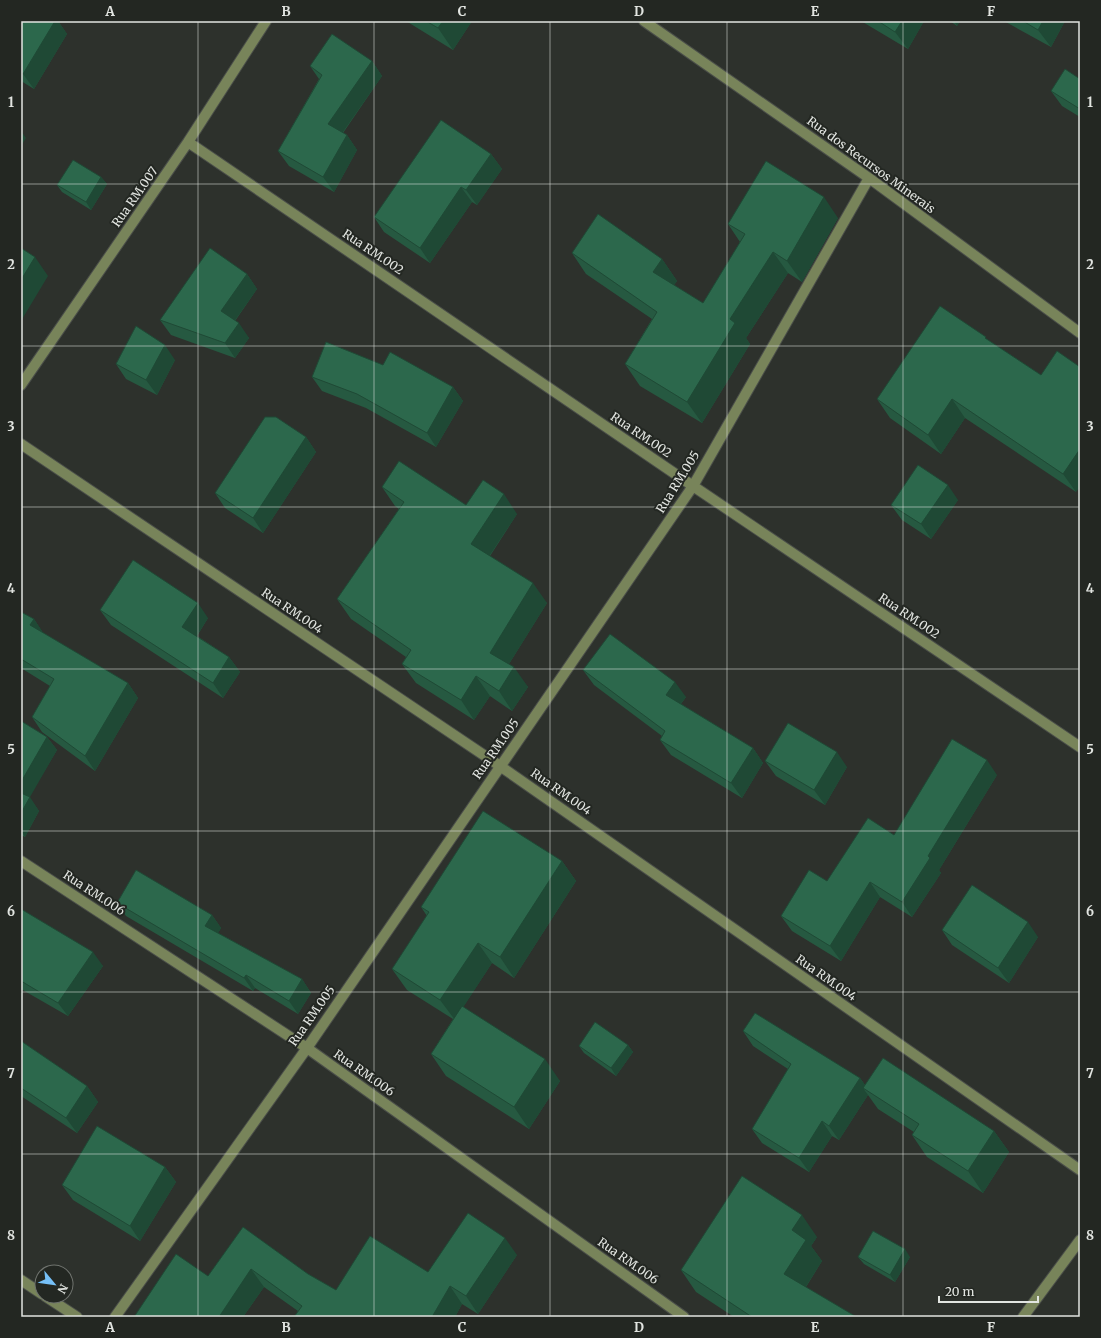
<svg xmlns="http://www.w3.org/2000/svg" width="1101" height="1338" viewBox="0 0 1101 1338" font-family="Merriweather,serif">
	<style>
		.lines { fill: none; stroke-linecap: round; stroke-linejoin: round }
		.minor-casing { stroke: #4a4e49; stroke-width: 12 }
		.minor { stroke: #78845a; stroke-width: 10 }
		.wall { fill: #265941 }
		.shaded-wall { fill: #1f4935 }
		.building { fill: #2c684c; stroke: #1f4935 }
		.grid { fill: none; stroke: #e2e5e1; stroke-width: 1; stroke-opacity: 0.55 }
		.labels { text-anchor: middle; stroke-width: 4; stroke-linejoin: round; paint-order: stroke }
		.street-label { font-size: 12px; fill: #e2e5e1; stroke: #232722 }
		.neatline { fill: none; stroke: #e2e5e1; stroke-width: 1.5 }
		.grid-label { font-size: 13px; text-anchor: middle; font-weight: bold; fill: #e2e5e1 }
	</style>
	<rect width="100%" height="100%" fill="#2d312c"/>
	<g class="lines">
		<g class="minor-casing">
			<path id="minor" d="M 644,21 L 869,178 L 1080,333
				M 188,142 L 693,486 L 1080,747
				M 21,385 L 188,142 L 266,21
				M 21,444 L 500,766 L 1080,1170
				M 21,861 L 307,1048 L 684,1317
				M 21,1280 L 42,1294
				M 45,1296 L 77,1317
				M 115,1317 L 307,1048 L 693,486 L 869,178
				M 1023,1317 L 1080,1240"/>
		</g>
		<use href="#minor" class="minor"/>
	</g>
	<path class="wall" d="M 21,21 L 58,21 L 67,34 L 34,89 L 21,81 Z
		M 406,21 L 472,21 L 453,50 Z
		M 861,21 L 924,21 L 908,49 Z
		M 950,21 L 960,21 L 957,26 Z
		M 1004,21 L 1065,21 L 1051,47 Z
		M 372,61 L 382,76 L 343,133 L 347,135 L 357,150 L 334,192 L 289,166 L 278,151 L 319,79 L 310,66 Z
		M 1080,79 L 1080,117 L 1062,106 L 1051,91 Z
		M 491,154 L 502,169 L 477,205 L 472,202 L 430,263 L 384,232 L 374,217 Z
		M 101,177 L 107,184 L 91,210 L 62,192 L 57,185 Z
		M 838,218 L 802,282 L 788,273 L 746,338 L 750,344 L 702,423 L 640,386 L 625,364 L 652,319 L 586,274 L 572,253 L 662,259 L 677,281 L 674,285 L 703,303 L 740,242 L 728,224 Z
		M 247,274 L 257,289 L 235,321 L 249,338 L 235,358 L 171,335 L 160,320 Z
		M 988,340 L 1041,375 L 1076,492 L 965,418 L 941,454 L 890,418 L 877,399 Z
		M 175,360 L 157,395 L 126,379 L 116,364 Z
		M 383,365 L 453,387 L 463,401 L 436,447 L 366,408 L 322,391 L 312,377 Z
		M 306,437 L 316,452 L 263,533 L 225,508 L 215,493 Z
		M 382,487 L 466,505 L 517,514 L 490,556 L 547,603 L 509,664 L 528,687 L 512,711 L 490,696 L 474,720 L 416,683 L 402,664 L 406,657 L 351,619 L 337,599 L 399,509 L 395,506 Z
		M 958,500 L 931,539 L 902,520 L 891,505 Z
		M 100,610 L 208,618 L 197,636 L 229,657 L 240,672 L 223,698 L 111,625 Z
		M 21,612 L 34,619 L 43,633 L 128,683 L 138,698 L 95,771 L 42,732 L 32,717 L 50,686 L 21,668 Z
		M 583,670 L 686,697 L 681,704 L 753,748 L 763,763 L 742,798 L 671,755 L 660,740 L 662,736 L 594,685 Z
		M 21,721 L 47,737 L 57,750 L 29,797 L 39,811 L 25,837 L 21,835 Z
		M 765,761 L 847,767 L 825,805 L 776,776 Z
		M 997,775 L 939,870 L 941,873 L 912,917 L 880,897 L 841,961 L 792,931 L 781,916 L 827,881 L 894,835 Z
		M 562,861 L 576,881 L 514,978 L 492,963 L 463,1007 L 560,1081 L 529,1129 L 446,1076 L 431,1054 L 453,1019 L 407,990 L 392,969 L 427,916 L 421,907 Z
		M 117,903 L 212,915 L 221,928 L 218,933 L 302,979 L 311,993 L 298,1014 L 255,988 L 253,991 L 126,916 Z
		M 21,909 L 103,966 L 68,1016 L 21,989 Z
		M 942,930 L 1038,937 L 1009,983 L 952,945 Z
		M 743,1031 L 860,1078 L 865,1085 L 994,1131 L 1009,1152 L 983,1193 L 927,1157 L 912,1135 L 914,1132 L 878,1109 L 868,1095 L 839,1140 L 832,1136 L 809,1172 L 762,1143 L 752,1129 L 788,1069 L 753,1046 Z
		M 21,1041 L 87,1086 L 98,1102 L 77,1133 L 21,1096 Z
		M 628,1045 L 633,1052 L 616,1076 L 584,1053 L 579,1046 Z
		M 165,1167 L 176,1182 L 140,1241 L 73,1200 L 62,1185 Z
		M 243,1227 L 308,1274 L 336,1290 L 428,1272 L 517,1255 L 478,1314 L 462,1304 L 455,1317 L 294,1317 L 298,1311 L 264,1287 L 243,1317 L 134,1317 L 208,1276 Z
		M 817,1237 L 811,1246 L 822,1261 L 806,1287 L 855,1317 L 734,1317 L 696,1292 L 681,1270 Z
		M 858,1257 L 910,1257 L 895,1282 L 864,1264 Z"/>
	<path class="shaded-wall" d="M 55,21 L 58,21 L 67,34 L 34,89 L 23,74 Z
		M 443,21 L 472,21 L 453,50 L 438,28 Z
		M 902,21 L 924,21 L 908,49 L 895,32 Z
		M 954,21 L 960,21 L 957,26 Z
		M 1043,21 L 1065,21 L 1051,47 L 1038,30 Z
		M 372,61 L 382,76 L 338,139 L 328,124 Z
		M 21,131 L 26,138 L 21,146 Z
		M 347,135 L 357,150 L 334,192 L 323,177 Z
		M 491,154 L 502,169 L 477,205 L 466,190 Z
		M 101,177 L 107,184 L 91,210 L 86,202 Z
		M 461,187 L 472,202 L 430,263 L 420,248 Z
		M 824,197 L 838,218 L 802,282 L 787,261 Z
		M 773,252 L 788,273 L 746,338 L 750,344 L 702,423 L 687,402 L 730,319 Z
		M 35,257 L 48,276 L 21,321 L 21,280 Z
		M 662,259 L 677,281 L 668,293 L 653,272 Z
		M 247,274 L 257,289 L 231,326 L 221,311 Z
		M 239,323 L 249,338 L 235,358 L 225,343 Z
		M 165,345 L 175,360 L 157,395 L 146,380 Z
		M 453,387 L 463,401 L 436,447 L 427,433 Z
		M 952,399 L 965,418 L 941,454 L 928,435 Z
		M 306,437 L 316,452 L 263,533 L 253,518 Z
		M 1080,449 L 1080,487 L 1076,492 L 1063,474 Z
		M 948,485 L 958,500 L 931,539 L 921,524 Z
		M 504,494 L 517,514 L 484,564 L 471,544 Z
		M 533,583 L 547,603 L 504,672 L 490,653 Z
		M 198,603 L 208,618 L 193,642 L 182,627 Z
		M 34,619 L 44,634 L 30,625 Z
		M 229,657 L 240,672 L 223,698 L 213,683 Z
		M 514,667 L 528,687 L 512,711 L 499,691 Z
		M 476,676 L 490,696 L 474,720 L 461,700 Z
		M 675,682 L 686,697 L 676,710 L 666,695 Z
		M 128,683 L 138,698 L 95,771 L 85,756 Z
		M 47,737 L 57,750 L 26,804 L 21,797 L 21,782 Z
		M 753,748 L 763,763 L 742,798 L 731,783 Z
		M 837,752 L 847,767 L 825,805 L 814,790 Z
		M 987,760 L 997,775 L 939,870 L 941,873 L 912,917 L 902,902 L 928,856 Z
		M 30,797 L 39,811 L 25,837 L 21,831 L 21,813 Z
		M 562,861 L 576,881 L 514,978 L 500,957 Z
		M 870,882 L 880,897 L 841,961 L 830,946 Z
		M 212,915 L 221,928 L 215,939 L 205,926 Z
		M 1028,922 L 1038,937 L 1009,983 L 998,968 Z
		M 478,943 L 492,963 L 455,1020 L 440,1000 Z
		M 93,952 L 103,966 L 68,1016 L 58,1003 Z
		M 246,975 L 255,988 L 253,991 L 244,978 Z
		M 302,979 L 311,993 L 298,1014 L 289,1001 Z
		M 628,1045 L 633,1052 L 616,1076 L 611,1068 Z
		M 545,1059 L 560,1081 L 529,1129 L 514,1107 Z
		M 860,1078 L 870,1092 L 863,1088 L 868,1095 L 839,1140 L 829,1126 Z
		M 87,1086 L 98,1102 L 77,1133 L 66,1118 Z
		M 822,1121 L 832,1136 L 809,1172 L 799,1158 Z
		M 994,1131 L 1009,1152 L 983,1193 L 968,1171 Z
		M 165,1167 L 176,1182 L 140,1241 L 130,1226 Z
		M 802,1215 L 817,1237 L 811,1246 L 822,1261 L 800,1296 L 784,1274 L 792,1230 Z
		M 505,1238 L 517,1255 L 478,1314 L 466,1296 Z
		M 905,1249 L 910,1257 L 895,1282 L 890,1275 Z
		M 251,1269 L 264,1287 L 243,1317 L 219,1317 Z
		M 450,1286 L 462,1304 L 455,1317 L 432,1317 Z"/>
	<path class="building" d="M 21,21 L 55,21 L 23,74 L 21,73 Z
		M 426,21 L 443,21 L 438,28 Z
		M 878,21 L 902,21 L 895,32 Z
		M 1023,21 L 1043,21 L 1038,30 Z
		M 332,34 L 372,61 L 328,124 L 347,135 L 323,177 L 278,151 L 322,75 L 310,66 Z
		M 1065,69 L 1080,79 L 1080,109 L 1051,91 Z
		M 441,120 L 491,154 L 466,190 L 461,187 L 420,248 L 374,217 Z
		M 73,160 L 101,177 L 86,202 L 57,185 Z
		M 766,161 L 824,197 L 787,261 L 773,252 L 730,319 L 735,323 L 687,402 L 625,364 L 657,312 L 572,253 L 598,214 L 662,259 L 653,272 L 703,303 L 745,234 L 728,224 Z
		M 21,248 L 35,257 L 21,280 Z
		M 210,248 L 247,274 L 221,311 L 239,323 L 225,343 L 160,320 Z
		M 940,306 L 986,337 L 985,338 L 1041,375 L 1057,351 L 1080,367 L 1080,449 L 1063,474 L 952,399 L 928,435 L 877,399 Z
		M 136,326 L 165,345 L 146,380 L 116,364 Z
		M 326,342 L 383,365 L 390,352 L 453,387 L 427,433 L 357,394 L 312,377 Z
		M 265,417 L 276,417 L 306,437 L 253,518 L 215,493 Z
		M 399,461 L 466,505 L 483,480 L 504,494 L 471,544 L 533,583 L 490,653 L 514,667 L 499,691 L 476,676 L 461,700 L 402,664 L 411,650 L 337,599 L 404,502 L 382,487 Z
		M 918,465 L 948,485 L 921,524 L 891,505 Z
		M 133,560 L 198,603 L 182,627 L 229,657 L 213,683 L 100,610 Z
		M 21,612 L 34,619 L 30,625 L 128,683 L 85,756 L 32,717 L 54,679 L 21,659 Z
		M 610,634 L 675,682 L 666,695 L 753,748 L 731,783 L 660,740 L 665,731 L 583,670 Z
		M 21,721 L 47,737 L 21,782 Z
		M 788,723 L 837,752 L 814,790 L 765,761 Z
		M 952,739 L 987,760 L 928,856 L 930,858 L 902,902 L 870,882 L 830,946 L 781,916 L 809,870 L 827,881 L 868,818 L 894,835 Z
		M 21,793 L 30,797 L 21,813 Z
		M 483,811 L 562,861 L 500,957 L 478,943 L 440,1000 L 392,969 L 429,912 L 421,907 Z
		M 136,870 L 212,915 L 205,926 L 302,979 L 289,1001 L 246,975 L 244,978 L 117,903 Z
		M 972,885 L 1028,922 L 998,968 L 942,930 Z
		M 21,909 L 93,952 L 58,1003 L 21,981 Z
		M 462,1006 L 545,1059 L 514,1107 L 431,1054 Z
		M 755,1013 L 860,1078 L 829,1126 L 822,1121 L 799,1158 L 752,1129 L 791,1064 L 743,1031 Z
		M 595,1022 L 628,1045 L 611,1068 L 579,1046 Z
		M 21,1041 L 87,1086 L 66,1118 L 21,1088 Z
		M 883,1058 L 994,1131 L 968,1171 L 912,1135 L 919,1124 L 863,1088 Z
		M 97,1126 L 165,1167 L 130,1226 L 62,1185 Z
		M 742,1176 L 802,1215 L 792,1230 L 806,1240 L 784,1274 L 855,1316 L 854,1317 L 752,1317 L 681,1270 Z
		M 468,1213 L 505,1238 L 466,1296 L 450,1286 L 432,1317 L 294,1317 L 302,1306 L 251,1269 L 219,1317 L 134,1317 L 176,1254 L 208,1276 L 243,1227 L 308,1274 L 336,1290 L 370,1236 L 428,1272 Z
		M 873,1231 L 905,1249 L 890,1275 L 858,1257 Z"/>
	<path class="grid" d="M 198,21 L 198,1317M 374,21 L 374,1317M 550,21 L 550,1317M 727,21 L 727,1317M 903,21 L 903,1317M 21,184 L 1080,184M 21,346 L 1080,346M 21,507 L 1080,507M 21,669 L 1080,669M 21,831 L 1080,831M 21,992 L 1080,992M 21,1154 L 1080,1154"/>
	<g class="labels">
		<g class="street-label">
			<text transform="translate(871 165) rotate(36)" y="4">Rua dos Recursos Minerais</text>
			<text transform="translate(135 197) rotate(-55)" y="4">Rua RM.007</text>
			<text transform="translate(373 252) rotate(34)" y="4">Rua RM.002</text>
			<text transform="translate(641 435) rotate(34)" y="4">Rua RM.002</text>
			<text transform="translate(678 482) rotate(-58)" y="4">Rua RM.005</text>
			<text transform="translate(292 611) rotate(34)" y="4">Rua RM.004</text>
			<text transform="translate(909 616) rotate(34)" y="4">Rua RM.002</text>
			<text transform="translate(496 749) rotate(-55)" y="4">Rua RM.005</text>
			<text transform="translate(561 792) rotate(35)" y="4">Rua RM.004</text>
			<text transform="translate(94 893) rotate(33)" y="4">Rua RM.006</text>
			<text transform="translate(826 978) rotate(35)" y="4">Rua RM.004</text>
			<text transform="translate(312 1016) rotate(-55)" y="4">Rua RM.005</text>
			<text transform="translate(364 1073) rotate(35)" y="4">Rua RM.006</text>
			<text transform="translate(628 1261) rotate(35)" y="4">Rua RM.006</text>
		</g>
	</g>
	<rect width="1101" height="1338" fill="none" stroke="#232722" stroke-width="44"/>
	<g transform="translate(54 1284) rotate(119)"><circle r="19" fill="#232722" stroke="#6f736e"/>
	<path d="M0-3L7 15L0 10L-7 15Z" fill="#76c0f7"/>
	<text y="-6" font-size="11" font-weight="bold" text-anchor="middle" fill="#e2e5e1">N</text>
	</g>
	<path d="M939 1296v6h99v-6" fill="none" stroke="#e2e5e1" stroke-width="2"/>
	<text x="945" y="1296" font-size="12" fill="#e2e5e1" stroke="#232722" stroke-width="3" paint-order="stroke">20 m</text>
	<rect x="22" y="22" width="1057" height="1294" class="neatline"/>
	<g class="grid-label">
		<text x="110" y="16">A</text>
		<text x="286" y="16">B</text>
		<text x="462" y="16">C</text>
		<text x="639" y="16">D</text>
		<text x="815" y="16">E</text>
		<text x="991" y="16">F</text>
		<text x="11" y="107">1</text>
		<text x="1090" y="107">1</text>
		<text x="11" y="269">2</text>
		<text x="1090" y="269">2</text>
		<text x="11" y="431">3</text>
		<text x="1090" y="431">3</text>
		<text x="11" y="593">4</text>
		<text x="1090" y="593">4</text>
		<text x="11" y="754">5</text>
		<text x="1090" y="754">5</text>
		<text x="11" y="916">6</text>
		<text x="1090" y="916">6</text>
		<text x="11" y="1078">7</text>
		<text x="1090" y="1078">7</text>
		<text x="11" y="1240">8</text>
		<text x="1090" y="1240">8</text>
		<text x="110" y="1332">A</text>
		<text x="286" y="1332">B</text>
		<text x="462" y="1332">C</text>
		<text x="639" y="1332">D</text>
		<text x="815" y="1332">E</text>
		<text x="991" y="1332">F</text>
	</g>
</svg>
